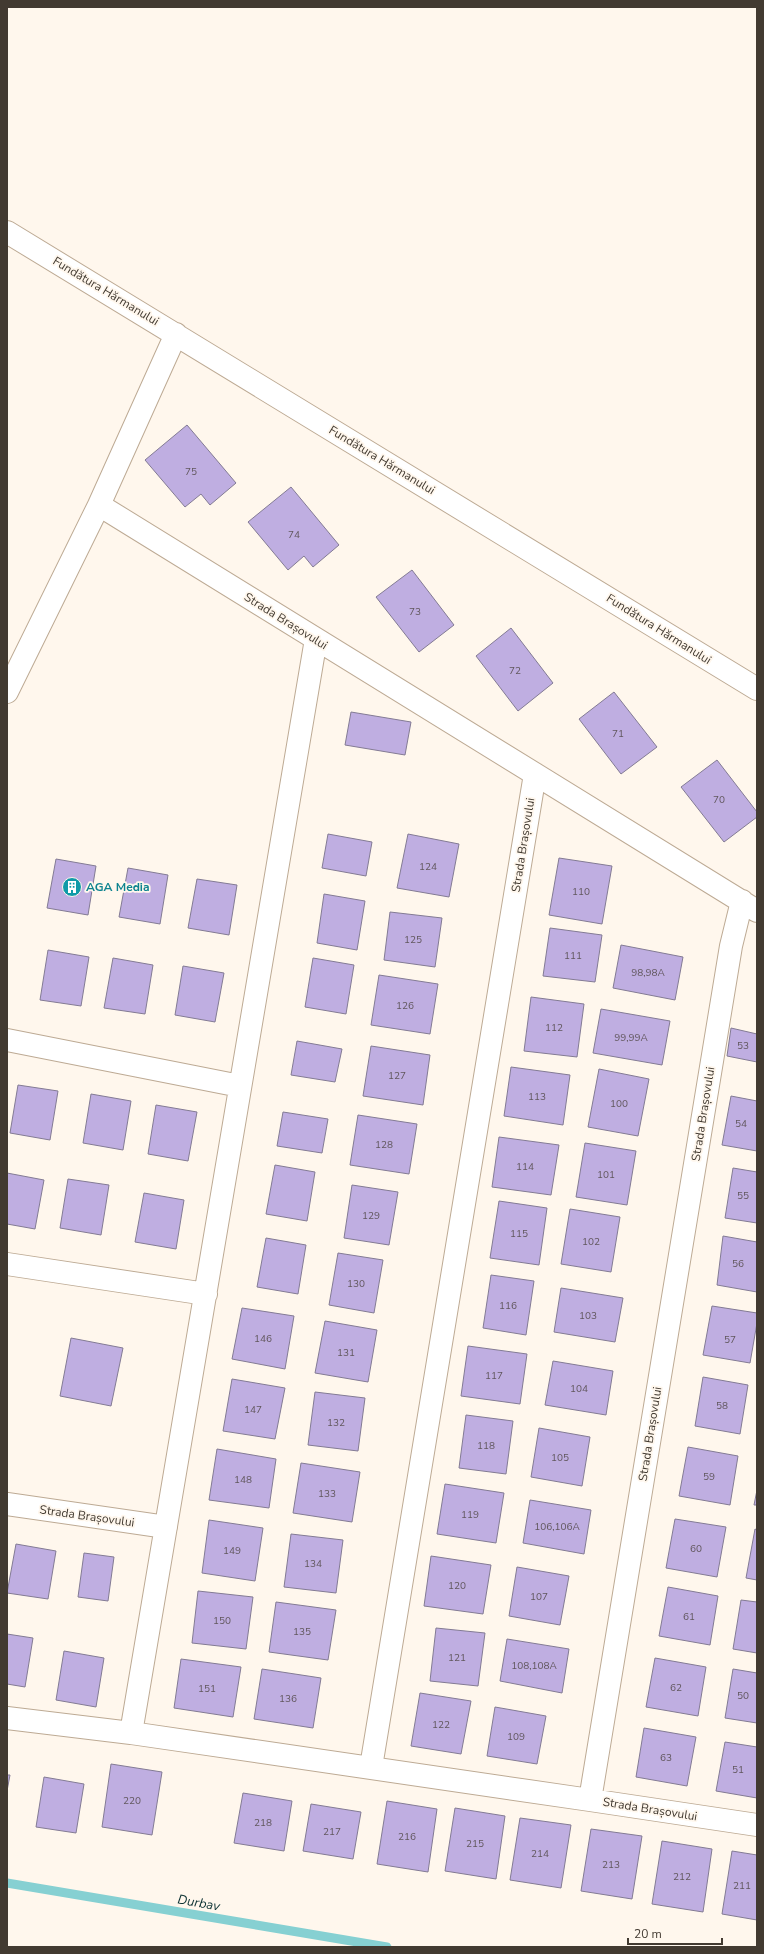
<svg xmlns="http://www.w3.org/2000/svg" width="764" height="1954" viewBox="0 0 764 1954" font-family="'Nunito Sans',sans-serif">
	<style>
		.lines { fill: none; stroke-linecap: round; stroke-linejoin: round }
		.stream { stroke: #86d0d2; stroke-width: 9 }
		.building { fill: #bfaee1; stroke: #837b94 }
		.street-casing { stroke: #bdaa94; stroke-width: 24 }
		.street { stroke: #fff; stroke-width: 22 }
		.labels { text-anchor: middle; stroke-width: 3.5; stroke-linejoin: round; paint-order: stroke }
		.number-label { font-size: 10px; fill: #61575d }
		.street-label { font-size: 12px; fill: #423a31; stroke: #fff7ed }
		.culture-label { font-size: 12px; font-weight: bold; fill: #0d838f; stroke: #fff7ed; text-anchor: start }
		.water-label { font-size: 13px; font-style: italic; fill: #0f3435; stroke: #fff7ed }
	</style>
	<rect width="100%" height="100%" fill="#fff7ed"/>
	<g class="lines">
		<path class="stream" d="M 7,1883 L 387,1947"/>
	</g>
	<path class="building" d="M 187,425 L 236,483 L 210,505 L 201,494 L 185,507 L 145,460 Z
		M 291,487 L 339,545 L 313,567 L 304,556 L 288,570 L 248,522 Z
		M 412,570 L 454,625 L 419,652 L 376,597 Z
		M 511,628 L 553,683 L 518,711 L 476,656 Z
		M 614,692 L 657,747 L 621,774 L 579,719 Z
		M 351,712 L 411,722 L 405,755 L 345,745 Z
		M 717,760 L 757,812 L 757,817 L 724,842 L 681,787 Z
		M 328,834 L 372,842 L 366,876 L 322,868 Z
		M 408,834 L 459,844 L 449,897 L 397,888 Z
		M 559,858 L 612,866 L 602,924 L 549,915 Z
		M 56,859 L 96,866 L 88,915 L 47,908 Z
		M 128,868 L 168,875 L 160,924 L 119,917 Z
		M 197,879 L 237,885 L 229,935 L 188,928 Z
		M 324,894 L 365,901 L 357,950 L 317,943 Z
		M 390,912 L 442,918 L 435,967 L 384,960 Z
		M 550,928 L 602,935 L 595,982 L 543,976 Z
		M 621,945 L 683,957 L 675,1000 L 613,988 Z
		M 48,950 L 89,957 L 81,1006 L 40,1000 Z
		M 113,958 L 153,965 L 145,1014 L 104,1008 Z
		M 313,958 L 354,965 L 346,1014 L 305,1007 Z
		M 183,966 L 224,973 L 215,1022 L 175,1015 Z
		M 379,975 L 438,984 L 430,1034 L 371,1025 Z
		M 531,997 L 584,1004 L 577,1057 L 524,1051 Z
		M 601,1009 L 670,1021 L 662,1065 L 593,1053 Z
		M 731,1028 L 757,1034 L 757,1062 L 727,1056 Z
		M 297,1041 L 342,1049 L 335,1082 L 291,1075 Z
		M 371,1046 L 430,1055 L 423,1105 L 363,1096 Z
		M 511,1067 L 570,1075 L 563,1125 L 504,1116 Z
		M 599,1069 L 649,1079 L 638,1136 L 588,1127 Z
		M 18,1085 L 58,1091 L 50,1140 L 10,1133 Z
		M 91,1094 L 131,1101 L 123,1150 L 83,1143 Z
		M 731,1096 L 757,1101 L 757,1151 L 722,1145 Z
		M 156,1105 L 197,1112 L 188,1161 L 148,1154 Z
		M 283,1112 L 328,1119 L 322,1153 L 277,1146 Z
		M 358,1115 L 417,1124 L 409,1174 L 350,1165 Z
		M 499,1137 L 559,1145 L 551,1195 L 492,1187 Z
		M 585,1143 L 636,1151 L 627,1205 L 576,1197 Z
		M 275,1165 L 315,1172 L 307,1221 L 266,1214 Z
		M 733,1168 L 757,1172 L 757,1223 L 725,1218 Z
		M 7,1173 L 44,1180 L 35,1229 L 7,1224 Z
		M 68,1179 L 109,1185 L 101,1235 L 60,1228 Z
		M 352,1185 L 398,1192 L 389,1245 L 344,1238 Z
		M 144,1193 L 184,1200 L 176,1249 L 135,1242 Z
		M 499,1201 L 547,1208 L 539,1265 L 490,1258 Z
		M 570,1209 L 620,1217 L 611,1272 L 561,1264 Z
		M 723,1236 L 757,1242 L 757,1292 L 717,1285 Z
		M 266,1238 L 306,1245 L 298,1294 L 257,1287 Z
		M 338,1253 L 383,1260 L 374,1313 L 329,1305 Z
		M 491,1275 L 534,1281 L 526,1335 L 483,1328 Z
		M 561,1288 L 623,1298 L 615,1342 L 554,1332 Z
		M 712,1306 L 757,1313 L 757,1323 L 750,1363 L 703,1355 Z
		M 242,1308 L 294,1316 L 285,1369 L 232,1359 Z
		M 325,1321 L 377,1330 L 368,1382 L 315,1373 Z
		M 71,1338 L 123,1348 L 111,1406 L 60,1396 Z
		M 468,1346 L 527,1354 L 520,1404 L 461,1396 Z
		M 553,1361 L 613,1371 L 606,1415 L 545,1405 Z
		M 703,1377 L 748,1385 L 740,1434 L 695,1426 Z
		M 232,1379 L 285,1388 L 275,1439 L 223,1431 Z
		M 315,1392 L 365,1398 L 358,1451 L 308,1445 Z
		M 466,1415 L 513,1421 L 506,1474 L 459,1468 Z
		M 539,1428 L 590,1437 L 582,1486 L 531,1477 Z
		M 688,1447 L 738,1456 L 730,1505 L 679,1496 Z
		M 217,1449 L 276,1459 L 269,1508 L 209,1500 Z
		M 301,1463 L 360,1472 L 352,1522 L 293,1513 Z
		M 445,1484 L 504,1493 L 496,1543 L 437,1534 Z
		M 757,1490 L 757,1505 L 754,1505 Z
		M 530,1500 L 591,1510 L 584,1554 L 523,1543 Z
		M 675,1519 L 726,1527 L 717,1577 L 666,1568 Z
		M 209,1520 L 263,1528 L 255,1581 L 202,1573 Z
		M 755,1529 L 757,1530 L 757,1580 L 746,1578 Z
		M 291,1534 L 343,1540 L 336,1593 L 284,1587 Z
		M 16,1544 L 56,1551 L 48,1599 L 7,1593 Z
		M 84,1553 L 114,1557 L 108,1601 L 78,1597 Z
		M 431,1556 L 491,1565 L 483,1614 L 424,1606 Z
		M 517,1567 L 569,1576 L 560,1625 L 509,1616 Z
		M 668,1587 L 718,1596 L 710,1645 L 659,1636 Z
		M 198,1591 L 253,1597 L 246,1649 L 192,1643 Z
		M 741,1600 L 757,1602 L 757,1653 L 733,1649 Z
		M 276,1602 L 336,1610 L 328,1660 L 269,1652 Z
		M 436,1628 L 485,1633 L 478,1686 L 430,1681 Z
		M 7,1634 L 33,1638 L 25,1687 L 7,1684 Z
		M 507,1639 L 569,1649 L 562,1693 L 500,1681 Z
		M 64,1651 L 104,1658 L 96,1707 L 56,1700 Z
		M 655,1658 L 706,1667 L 698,1716 L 646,1707 Z
		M 181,1659 L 241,1667 L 233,1717 L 174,1708 Z
		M 262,1669 L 321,1678 L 313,1728 L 254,1719 Z
		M 733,1669 L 757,1673 L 757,1723 L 725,1718 Z
		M 420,1693 L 471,1701 L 461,1754 L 411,1746 Z
		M 495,1707 L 546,1716 L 537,1764 L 487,1756 Z
		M 644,1728 L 696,1737 L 687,1786 L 636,1777 Z
		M 725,1742 L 757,1747 L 757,1798 L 716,1791 Z
		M 111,1764 L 162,1772 L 152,1835 L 102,1827 Z
		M 7,1775 L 10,1775 L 7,1791 Z
		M 44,1777 L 84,1784 L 76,1833 L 36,1827 Z
		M 243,1793 L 292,1801 L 284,1851 L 234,1843 Z
		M 387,1801 L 437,1809 L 428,1872 L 377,1864 Z
		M 311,1804 L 361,1812 L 353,1859 L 303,1851 Z
		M 455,1808 L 505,1816 L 496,1879 L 445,1871 Z
		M 520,1818 L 571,1825 L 561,1888 L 510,1880 Z
		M 591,1829 L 642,1836 L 632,1899 L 581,1891 Z
		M 662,1841 L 712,1849 L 703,1912 L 652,1904 Z
		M 732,1851 L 757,1855 L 757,1920 L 722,1914 Z"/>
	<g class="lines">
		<g class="street-casing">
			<path id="street" d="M 7,232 L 757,689
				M 99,505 L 757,911
				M 7,692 L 99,505 L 176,334
				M 742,901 L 731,946 L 590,1800 L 757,1825
				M 7,1040 L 240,1086
				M 7,1264 L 206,1294
				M 7,1504 L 166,1527
				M 7,1718 L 131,1733 L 590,1800
				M 131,1733 L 316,639
				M 371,1767 L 535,774"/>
		</g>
		<use href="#street" class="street"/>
	</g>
	<defs>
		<g id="building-disc" transform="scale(1)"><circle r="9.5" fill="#0f9aa8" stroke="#fff7ed"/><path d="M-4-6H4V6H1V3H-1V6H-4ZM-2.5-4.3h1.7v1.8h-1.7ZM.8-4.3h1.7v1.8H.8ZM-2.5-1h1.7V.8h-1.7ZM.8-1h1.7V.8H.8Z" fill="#fff"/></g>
	</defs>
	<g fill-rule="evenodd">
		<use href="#building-disc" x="72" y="887"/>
	</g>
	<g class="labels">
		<g class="number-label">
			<text x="191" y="475">75</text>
			<text x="294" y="538">74</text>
			<text x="415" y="615">73</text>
			<text x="515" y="674">72</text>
			<text x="618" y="737">71</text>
			<text x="719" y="803">70</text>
			<text x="428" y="870">124</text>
			<text x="581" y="895">110</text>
			<text x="413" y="943">125</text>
			<text x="573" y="959">111</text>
			<text x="648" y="976">98,98A</text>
			<text x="405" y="1009">126</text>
			<text x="554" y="1031">112</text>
			<text x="631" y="1041">99,99A</text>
			<text x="743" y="1049">53</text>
			<text x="397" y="1079">127</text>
			<text x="537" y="1100">113</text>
			<text x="619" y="1107">100</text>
			<text x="741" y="1127">54</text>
			<text x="384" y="1148">128</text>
			<text x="525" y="1170">114</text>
			<text x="606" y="1178">101</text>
			<text x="743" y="1199">55</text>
			<text x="371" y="1219">129</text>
			<text x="519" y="1237">115</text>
			<text x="591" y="1245">102</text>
			<text x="738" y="1267">56</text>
			<text x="356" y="1287">130</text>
			<text x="508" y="1309">116</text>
			<text x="588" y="1319">103</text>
			<text x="263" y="1342">146</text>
			<text x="730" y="1343">57</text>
			<text x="346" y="1356">131</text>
			<text x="494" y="1379">117</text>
			<text x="579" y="1392">104</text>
			<text x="722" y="1409">58</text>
			<text x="253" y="1413">147</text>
			<text x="336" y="1426">132</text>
			<text x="486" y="1449">118</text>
			<text x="560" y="1461">105</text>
			<text x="709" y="1480">59</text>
			<text x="243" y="1483">148</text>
			<text x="327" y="1497">133</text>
			<text x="470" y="1518">119</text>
			<text x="557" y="1530">106,106A</text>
			<text x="696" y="1552">60</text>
			<text x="232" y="1554">149</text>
			<text x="313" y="1567">134</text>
			<text x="457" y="1589">120</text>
			<text x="539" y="1600">107</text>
			<text x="689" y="1620">61</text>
			<text x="222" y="1624">150</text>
			<text x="302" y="1635">135</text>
			<text x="457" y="1661">121</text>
			<text x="534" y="1669">108,108A</text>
			<text x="676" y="1691">62</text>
			<text x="207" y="1692">151</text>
			<text x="743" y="1699">50</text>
			<text x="288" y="1702">136</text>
			<text x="441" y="1728">122</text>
			<text x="516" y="1740">109</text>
			<text x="666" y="1761">63</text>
			<text x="738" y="1773">51</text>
			<text x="132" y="1804">220</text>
			<text x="263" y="1826">218</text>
			<text x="332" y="1835">217</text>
			<text x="407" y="1840">216</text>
			<text x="475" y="1847">215</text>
			<text x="540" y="1857">214</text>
			<text x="611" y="1868">213</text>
			<text x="682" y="1880">212</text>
			<text x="742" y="1889">211</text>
		</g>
		<g class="street-label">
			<text transform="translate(106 291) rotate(31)" y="4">Fundătura Hărmanului</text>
			<text transform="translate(382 460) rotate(31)" y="4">Fundătura Hărmanului</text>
			<text transform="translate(286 621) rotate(32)" y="4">Strada Brașovului</text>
			<text transform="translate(659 629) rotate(32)" y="4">Fundătura Hărmanului</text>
			<text transform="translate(523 845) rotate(-81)" y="4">Strada Brașovului</text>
			<text transform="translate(703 1114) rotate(-81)" y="4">Strada Brașovului</text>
			<text transform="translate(650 1434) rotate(-81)" y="4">Strada Brașovului</text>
			<text transform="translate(87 1516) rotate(8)" y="4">Strada Brașovului</text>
			<text transform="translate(650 1809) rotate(9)" y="4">Strada Brașovului</text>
		</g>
		<g class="culture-label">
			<text x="86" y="891">AGA Media</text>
		</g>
		<g class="water-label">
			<text transform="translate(199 1902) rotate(10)" y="5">Durbav</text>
		</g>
	</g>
	<rect width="764" height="1954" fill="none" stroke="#423a31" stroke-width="16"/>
	<path d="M628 1938v6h94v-6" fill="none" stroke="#423a31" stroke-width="2"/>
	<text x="634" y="1938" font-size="12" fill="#423a31" stroke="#fff7ed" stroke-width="3" paint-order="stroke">20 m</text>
</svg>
